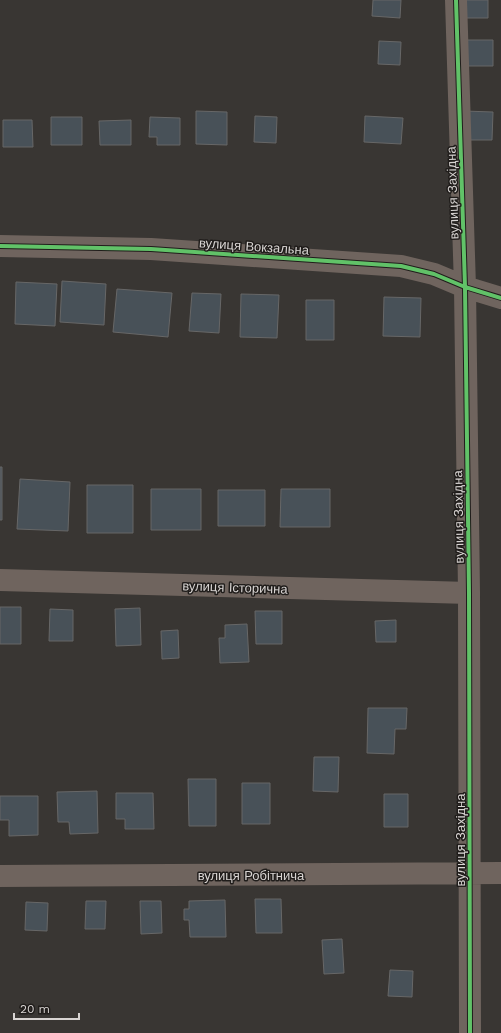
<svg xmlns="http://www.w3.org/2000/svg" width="501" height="1033" viewBox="0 0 501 1033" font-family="'Work Sans',sans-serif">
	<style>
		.building { fill: #485158; stroke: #676767 }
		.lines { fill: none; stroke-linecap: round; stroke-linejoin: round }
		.street { stroke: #6f645e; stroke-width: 22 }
		.cycleway-casing { stroke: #201d1b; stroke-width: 6 }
		.cycleway { stroke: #61c268; stroke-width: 4 }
		.labels { text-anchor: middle; stroke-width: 3; stroke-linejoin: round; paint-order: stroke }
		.street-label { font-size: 13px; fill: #d8d4d2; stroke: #201d1b }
	</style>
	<rect width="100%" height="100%" fill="#393633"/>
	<path class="building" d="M 373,0 L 401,0 L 400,18 L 372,16 Z
		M 462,0 L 488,0 L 488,18 L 462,18 Z
		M 463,40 L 493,40 L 493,66 L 463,66 Z
		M 379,41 L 401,42 L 400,65 L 378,64 Z
		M 196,111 L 227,112 L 227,145 L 196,144 Z
		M 464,111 L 493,112 L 492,140 L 464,140 Z
		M 255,116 L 277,117 L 276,143 L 254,142 Z
		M 365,116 L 403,118 L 401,144 L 364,142 Z
		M 51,117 L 82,117 L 82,145 L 51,145 Z
		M 150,117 L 180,118 L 180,145 L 157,145 L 157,137 L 149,137 Z
		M 3,120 L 32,120 L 33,147 L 3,147 Z
		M 131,120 L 131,145 L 100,145 L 99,121 Z
		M 62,281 L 106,284 L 104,325 L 60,322 Z
		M 16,282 L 57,284 L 55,326 L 15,324 Z
		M 117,289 L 172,293 L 168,337 L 113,332 Z
		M 192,293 L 221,294 L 219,333 L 189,331 Z
		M 241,294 L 279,295 L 277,338 L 240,337 Z
		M 384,297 L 421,298 L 420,337 L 383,336 Z
		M 306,300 L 334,300 L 334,340 L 306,340 Z
		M 0,467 L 2,467 L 2,520 L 0,520 Z
		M 20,479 L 70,482 L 68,531 L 17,529 Z
		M 87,485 L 133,485 L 133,533 L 87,533 Z
		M 151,489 L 201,489 L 201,530 L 151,530 Z
		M 281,489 L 330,489 L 330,527 L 280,527 Z
		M 218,490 L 265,490 L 265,526 L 218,526 Z
		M 0,607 L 21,607 L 21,644 L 0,644 Z
		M 140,608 L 141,645 L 116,646 L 115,609 Z
		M 50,609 L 73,610 L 73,641 L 49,641 Z
		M 255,611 L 282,611 L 282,644 L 256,644 Z
		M 396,620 L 396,642 L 376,642 L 375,621 Z
		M 247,624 L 249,662 L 220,663 L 219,638 L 225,638 L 225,625 Z
		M 178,630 L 179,658 L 162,659 L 161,631 Z
		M 368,708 L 407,708 L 406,729 L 395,729 L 394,754 L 367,753 Z
		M 314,757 L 339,757 L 338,792 L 313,791 Z
		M 188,779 L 216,779 L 216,826 L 189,826 Z
		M 242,783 L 270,783 L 270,824 L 242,824 Z
		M 97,791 L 98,833 L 70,834 L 69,822 L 58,822 L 57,792 Z
		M 116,793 L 153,793 L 154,829 L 125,829 L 125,819 L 116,819 Z
		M 384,794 L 408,794 L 408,827 L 384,827 Z
		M 0,796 L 38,796 L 38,835 L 9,836 L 9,820 L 0,820 Z
		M 255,899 L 281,899 L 282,933 L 256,933 Z
		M 225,900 L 226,937 L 190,937 L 189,920 L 184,920 L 184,909 L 189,909 L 189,901 Z
		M 86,901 L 106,901 L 105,929 L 85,929 Z
		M 140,901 L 161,901 L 162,933 L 141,934 Z
		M 26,902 L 48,903 L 47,931 L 25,930 Z
		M 342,939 L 344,973 L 324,974 L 322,940 Z
		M 390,970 L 413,971 L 412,997 L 388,996 Z"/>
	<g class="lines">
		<path class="street" d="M 456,0 L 465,287 L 469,593 L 470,1033
			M 0,246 L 151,249 L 401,266 L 434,274 L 465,287 L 501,298
			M 0,580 L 469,593
			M 0,876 L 501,873"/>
		<g class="cycleway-casing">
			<path id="cycleway" d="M 456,0 L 465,287 L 469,593 L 470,1033
				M 0,246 L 151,249 L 401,266 L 434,274 L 465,287 L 501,298"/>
		</g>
		<use href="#cycleway" class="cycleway"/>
	</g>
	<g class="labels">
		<g class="street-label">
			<text transform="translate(452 193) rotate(-92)" y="5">вулиця Західна</text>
			<text transform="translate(254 246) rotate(4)" y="5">вулиця Вокзальна</text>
			<text transform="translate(458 517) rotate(-91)" y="5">вулиця Західна</text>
			<text transform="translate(235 587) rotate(2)" y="5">вулиця Історична</text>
			<text transform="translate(460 840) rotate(-90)" y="5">вулиця Західна</text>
			<text x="251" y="880">вулиця Робітнича</text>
		</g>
	</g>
	<path d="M14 1013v6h65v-6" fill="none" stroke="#d8d4d2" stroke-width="2"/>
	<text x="20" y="1013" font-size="12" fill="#d8d4d2" stroke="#201d1b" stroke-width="3" paint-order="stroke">20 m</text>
</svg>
